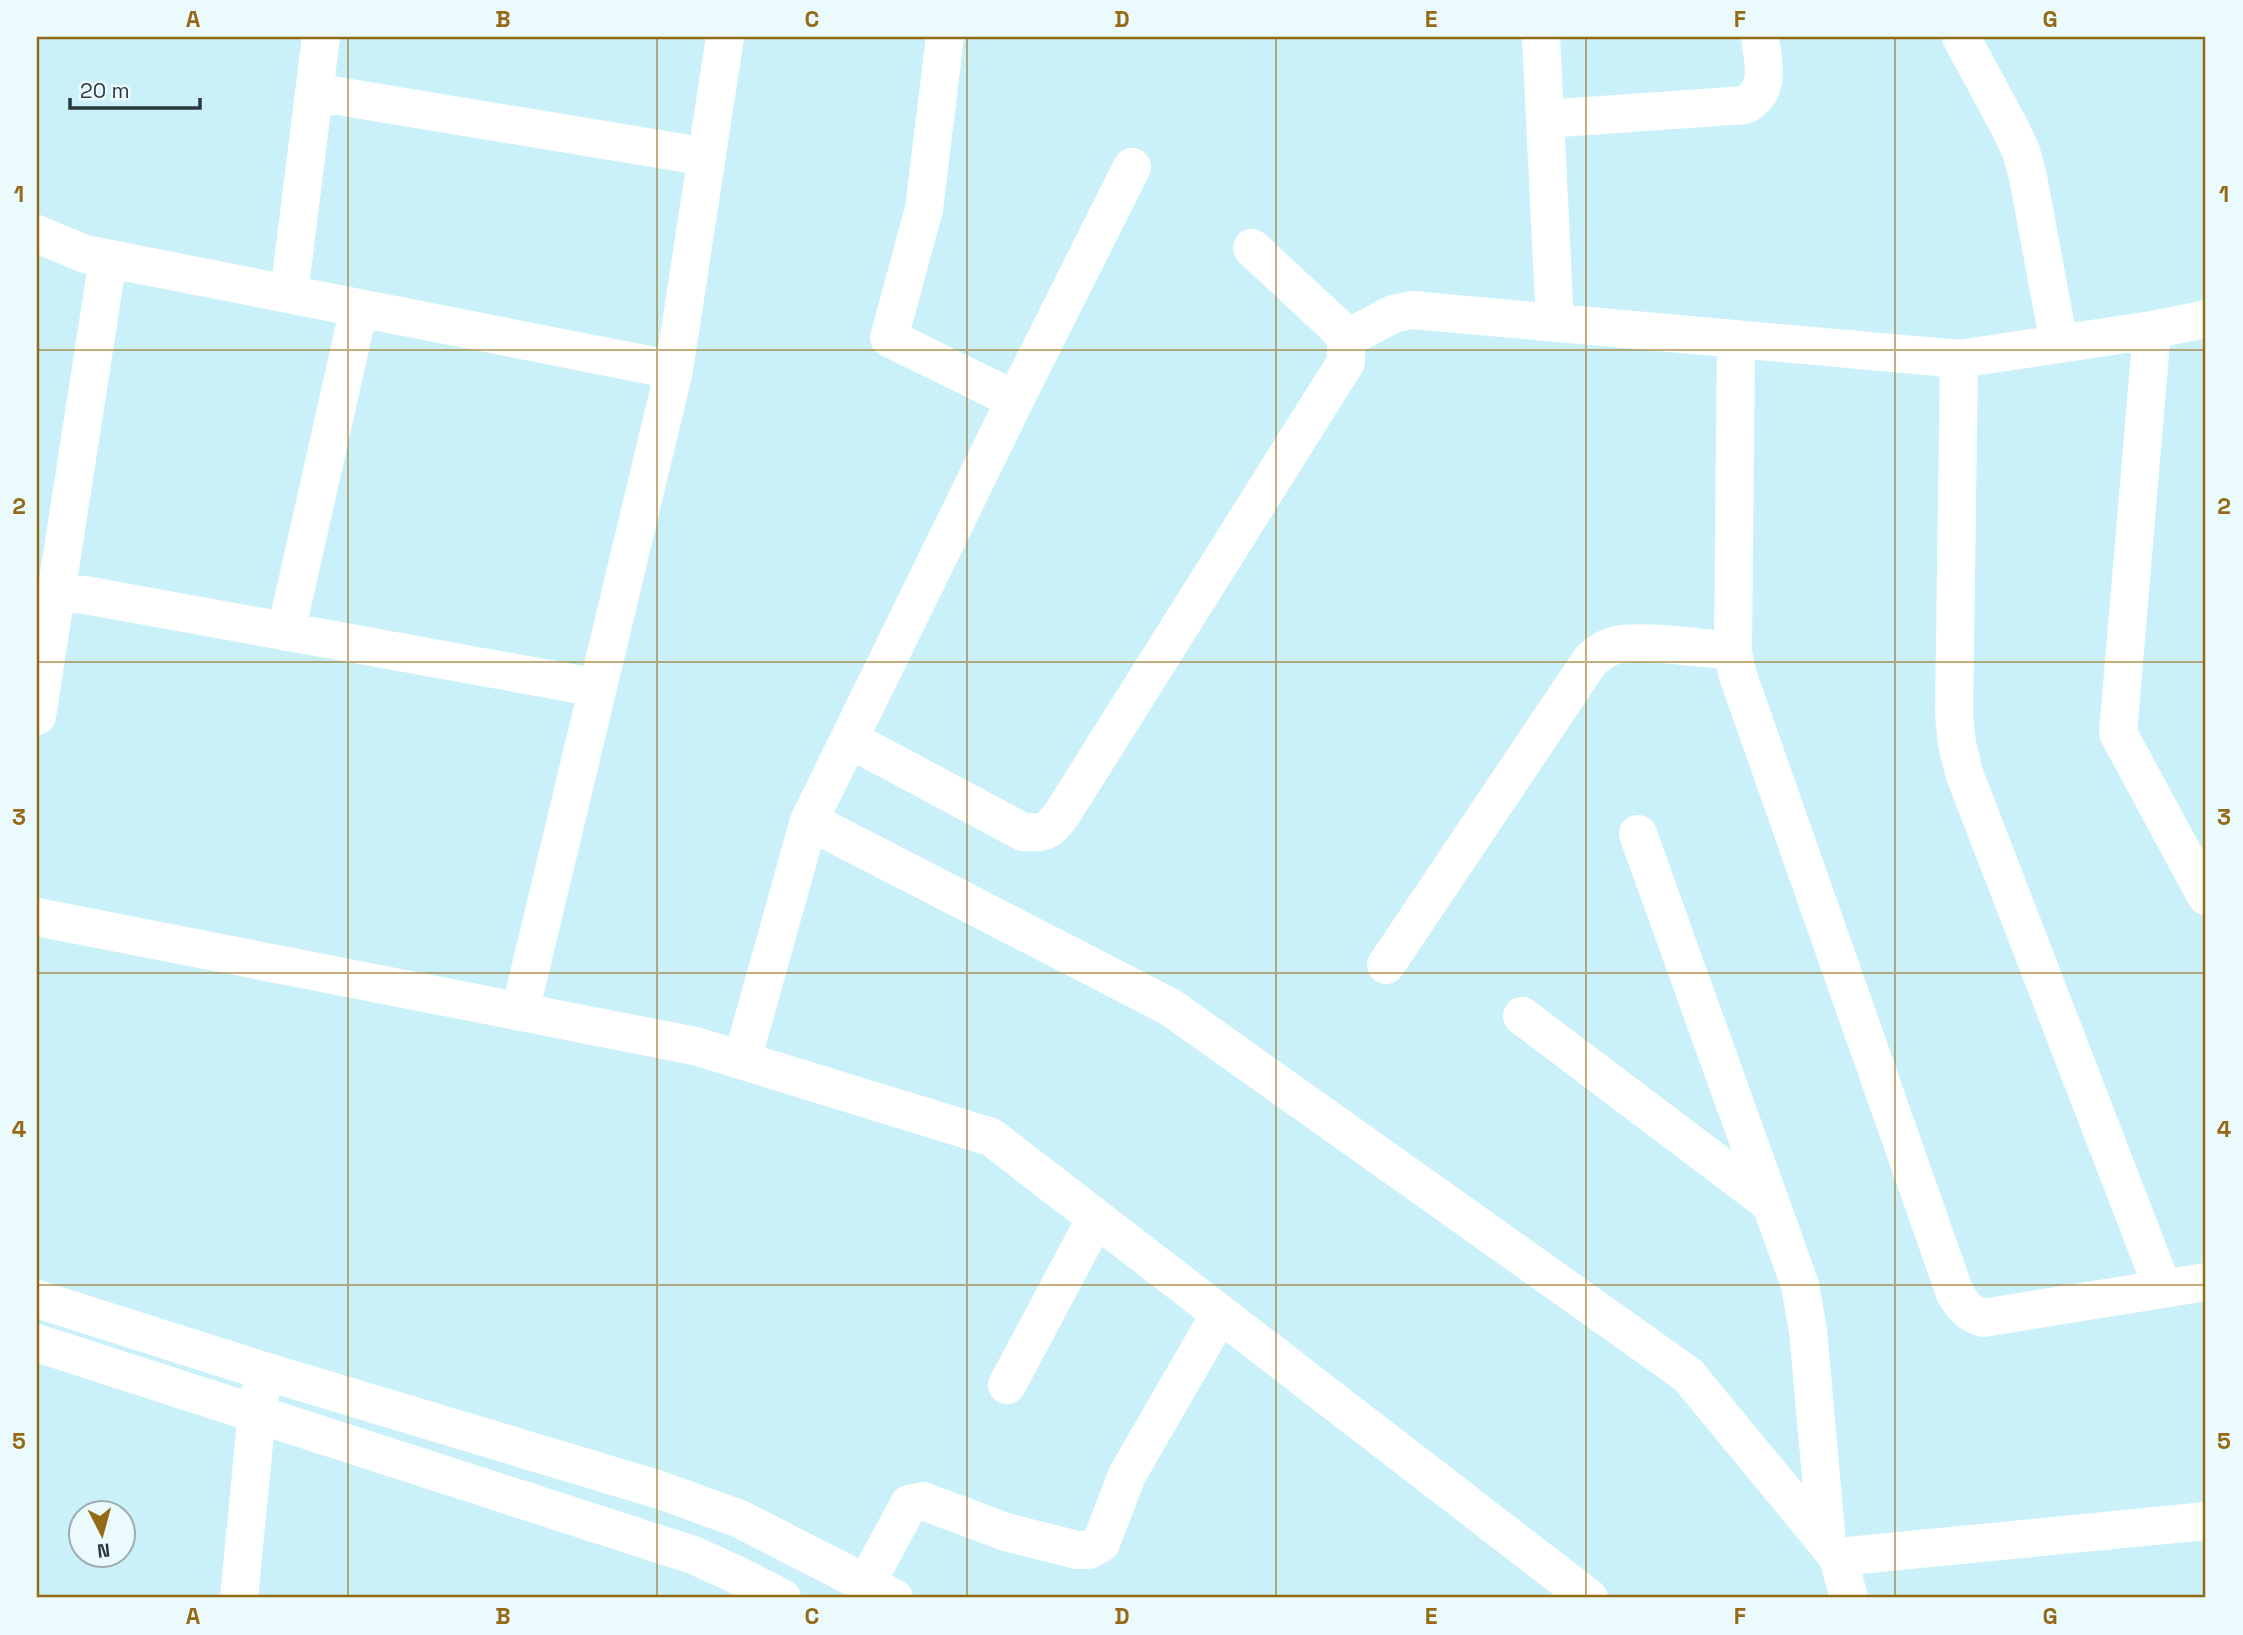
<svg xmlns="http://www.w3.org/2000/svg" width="2243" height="1635" viewBox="0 0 2243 1635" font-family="'Space Grotesk',sans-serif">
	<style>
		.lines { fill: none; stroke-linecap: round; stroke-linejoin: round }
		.minor { stroke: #fff; stroke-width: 38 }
		.secondary { stroke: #fff; stroke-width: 38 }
		.grid { fill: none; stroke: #956a16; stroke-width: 2; stroke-opacity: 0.55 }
		.neatline { fill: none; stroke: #956a16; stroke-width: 2.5 }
		.grid-label { font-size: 23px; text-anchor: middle; font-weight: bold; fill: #956a16 }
	</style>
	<rect width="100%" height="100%" fill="#caf1fa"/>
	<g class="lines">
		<path class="minor" d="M 1541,37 L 1555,323
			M 1961,37 L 2010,128 L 2021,151 L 2028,177 L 2059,344
			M 314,92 L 707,157
			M 1545,119 L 1745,105 C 1772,90 1763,63 1760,37
			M 37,234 L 85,254 L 674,370 L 520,1012
			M 289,294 L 321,37
			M 2206,319 L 2152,330 L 2118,733 L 2206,896
			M 1346,339 L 1393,314 L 1412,310 L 1959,359 L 2152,330
			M 1736,339 L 1733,651 L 1737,673 L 1955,1293 C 1963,1307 1968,1313 1983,1318 L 2206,1282
			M 1959,359 L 1954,715 L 1957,744 L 1964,773 L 2163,1289
			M 674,370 L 725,37
			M 1015,400 L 1132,167
			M 56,593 L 85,595 L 598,688
			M 286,632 L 359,308
			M 37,716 L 108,259
			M 849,739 L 1023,832 C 1045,834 1049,831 1062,814 L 1346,362 L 1346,339 L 1337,327 L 1252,248
			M 809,821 L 1015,400 L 889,338 L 924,209 L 945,37
			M 1638,834 L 1800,1285 L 1808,1331 L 1827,1544
			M 37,917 L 695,1046 L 991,1137 L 1589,1598
			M 1386,965 L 1590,661 C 1597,654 1603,649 1613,646 C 1638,638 1704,649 1733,651
			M 1522,1016 L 1771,1204
			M 742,1060 L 809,821 L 1170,1007 L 1688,1375 L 1838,1557
			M 1007,1385 L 1096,1218
			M 866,1584 L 909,1504 L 923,1501 L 1006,1532 L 1077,1550 L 1089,1550 L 1101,1543 L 1127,1475 L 1220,1314
			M 239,1598 L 257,1413 L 264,1371
			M 1849,1598 L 1838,1557 L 2206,1521"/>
		<path class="secondary" d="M 37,1299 L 264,1371 L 660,1490 L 740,1519 L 894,1598
			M 37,1343 L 693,1555 L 733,1573 L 782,1598"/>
	</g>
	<path class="grid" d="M 348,37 L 348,1598M 657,37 L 657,1598M 967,37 L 967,1598M 1276,37 L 1276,1598M 1586,37 L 1586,1598M 1895,37 L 1895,1598M 37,350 L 2206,350M 37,662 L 2206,662M 37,973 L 2206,973M 37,1285 L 2206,1285"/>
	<rect width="2243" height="1635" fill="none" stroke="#eafafd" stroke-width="77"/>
	<g transform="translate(102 1534) rotate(174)"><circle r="33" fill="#eafafd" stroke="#9dadb0" stroke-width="2"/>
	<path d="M0-5L12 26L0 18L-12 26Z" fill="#956a16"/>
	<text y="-10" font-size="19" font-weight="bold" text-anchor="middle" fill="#29393c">N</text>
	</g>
	<path d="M70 98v10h130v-10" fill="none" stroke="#29393c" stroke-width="3.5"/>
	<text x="80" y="98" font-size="21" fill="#29393c" stroke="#eafafd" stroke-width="5" paint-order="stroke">20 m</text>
	<rect x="38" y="38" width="2166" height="1558" class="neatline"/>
	<g class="grid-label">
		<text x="193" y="27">A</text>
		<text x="503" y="27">B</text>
		<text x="812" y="27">C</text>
		<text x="1122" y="27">D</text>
		<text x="1431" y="27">E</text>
		<text x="1740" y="27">F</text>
		<text x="2050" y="27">G</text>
		<text x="19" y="202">1</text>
		<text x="2224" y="202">1</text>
		<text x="19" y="514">2</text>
		<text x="2224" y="514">2</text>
		<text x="19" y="825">3</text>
		<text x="2224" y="825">3</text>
		<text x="19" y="1137">4</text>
		<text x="2224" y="1137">4</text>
		<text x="19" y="1449">5</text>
		<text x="2224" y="1449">5</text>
		<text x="193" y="1624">A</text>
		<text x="503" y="1624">B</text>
		<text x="812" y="1624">C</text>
		<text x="1122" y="1624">D</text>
		<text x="1431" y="1624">E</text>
		<text x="1740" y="1624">F</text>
		<text x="2050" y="1624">G</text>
	</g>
</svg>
